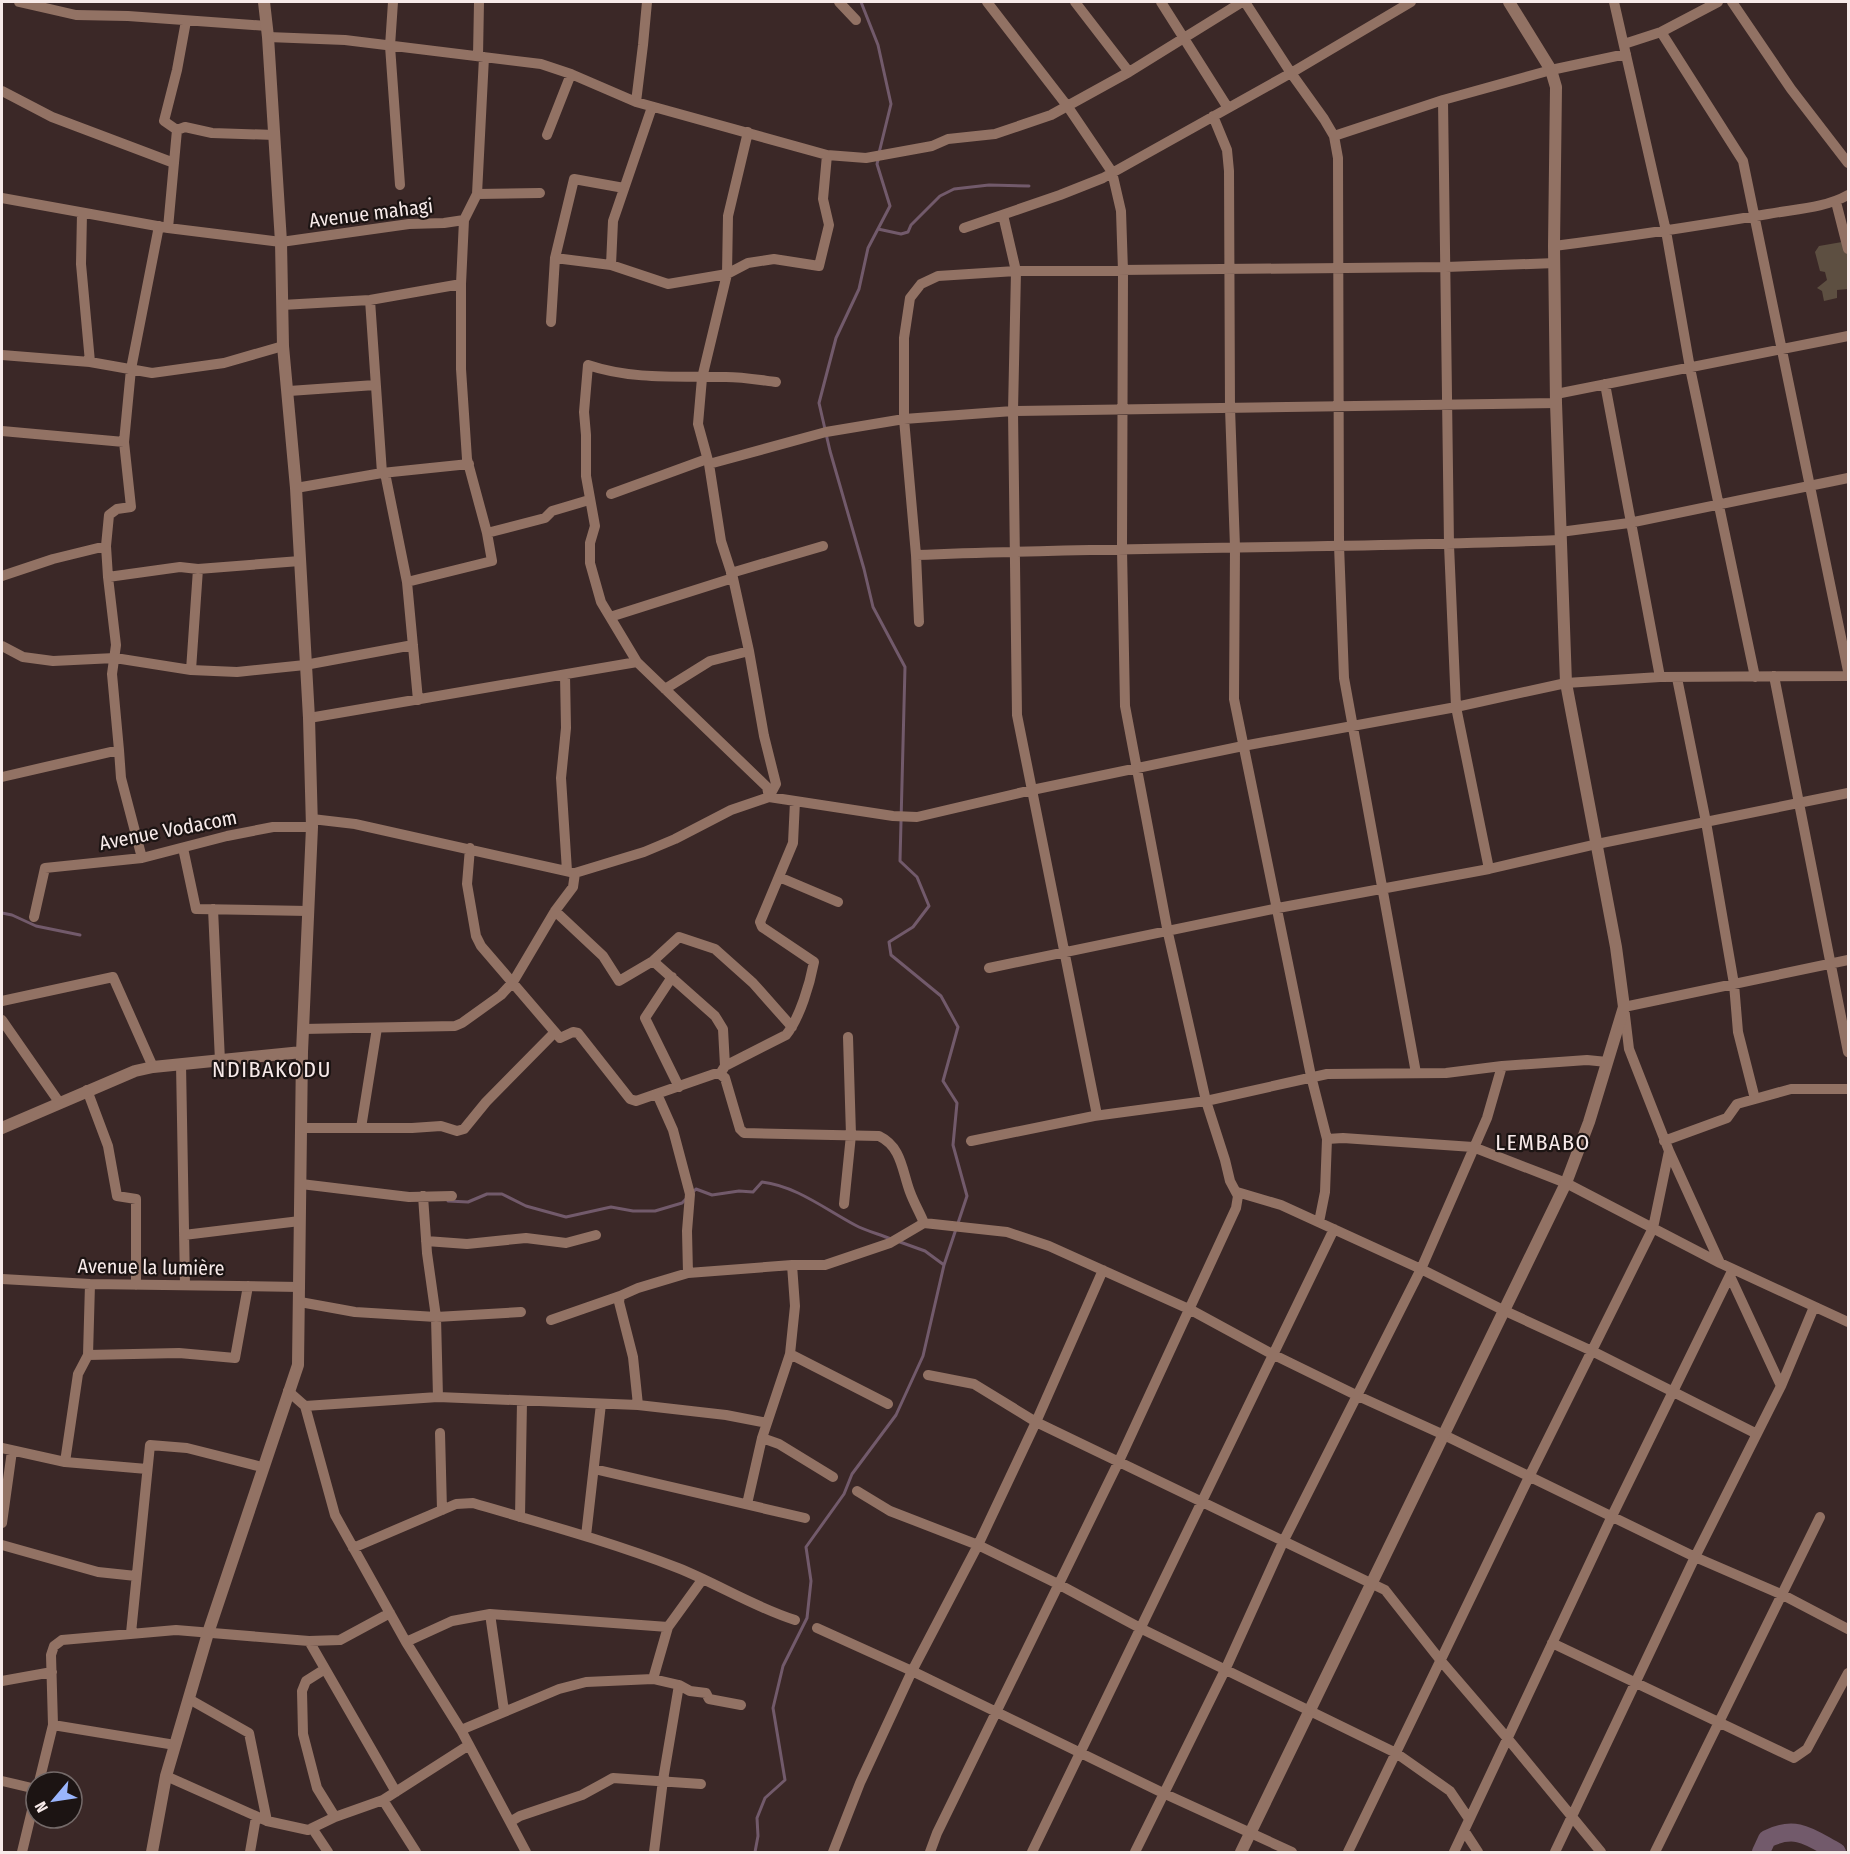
<svg xmlns="http://www.w3.org/2000/svg" width="1850" height="1854" viewBox="0 0 1850 1854" font-family="'Fira Sans Condensed',sans-serif">
	<style>
		.green { fill: #5d4f41 }
		.lines { fill: none; stroke-linecap: round; stroke-linejoin: round }
		.stream { stroke: #725a6b; stroke-width: 3 }
		.river { stroke: #725a6b; stroke-width: 18 }
		.minor { stroke: #927264; stroke-width: 10 }
		.tertiary { stroke: #927264; stroke-width: 12 }
		.labels { text-anchor: middle; stroke-width: 4.5; stroke-linejoin: round; paint-order: stroke }
		.street-label { font-size: 20px; fill: #f7eae9; stroke: #1c1413 }
		.quarter-label { font-size: 22px; letter-spacing: 1.5px; fill: #f7eae9; stroke: #1c1413 }
	</style>
	<rect width="100%" height="100%" fill="#3b2827"/>
	<path class="green" d="M 1842,242 L 1848,250 L 1848,289 L 1837,290 L 1837,298 L 1824,301 L 1822,291 L 1817,288 L 1827,280 L 1825,272 L 1820,271 L 1815,252 L 1819,246 Z"/>
	<g class="lines">
		<path class="stream" d="M 861,2 L 878,45 L 891,104 L 879,153
			M 878,229 L 901,234 L 908,232 L 911,225 L 940,196 L 954,189 L 989,185 L 1029,186
			M 2,913 L 12,915 L 36,926 L 80,935
			M 693,1192 L 696,1189 L 712,1195 L 739,1191 L 753,1192 L 762,1182 C 796,1186 825,1209 855,1225 C 866,1231 879,1234 891,1239
			M 448,1201 L 468,1202 L 487,1194 L 502,1194 L 526,1206 L 566,1217 L 611,1207 L 633,1211 L 655,1211 L 682,1203 L 686,1199
			M 900,1242 L 925,1251 L 944,1265
			M 755,1852 L 758,1836 L 757,1818 L 765,1798 L 785,1780 L 773,1708 L 783,1666 L 807,1618 L 811,1581 L 806,1547 L 844,1494 L 852,1474 L 896,1415 L 923,1356 L 944,1265 L 967,1196 L 953,1145 L 957,1103 L 943,1081 L 958,1027 L 941,996 L 891,955 L 889,942 L 913,927 L 929,906 L 917,877 L 900,861 L 905,667 L 873,607 L 864,569 L 830,451 L 819,403 L 836,338 L 859,289 L 868,248 L 890,206 L 877,164 L 878,160"/>
		<path class="river" d="M 1761,1852 L 1767,1839 C 1797,1824 1811,1838 1837,1852"/>
		<path class="minor" d="M 19,2 L 76,15 L 128,16 L 267,26
			M 393,2 L 390,46 L 400,185
			M 839,2 L 856,20
			M 1075,2 L 1129,72
			M 1161,2 L 1228,108
			M 1245,2 L 1291,73 L 1324,119 L 1334,136 L 1338,158 L 1339,545 L 1344,678 L 1416,1073
			M 1614,2 L 1666,231 L 1690,368 L 1755,677
			M 1732,2 L 1791,89 L 1848,163
			M 1661,32 L 1743,161 L 1848,671
			M 268,37 L 345,40 L 541,64 L 571,74 L 636,102 L 827,155 L 866,158 L 932,146 L 948,139 L 995,134 L 1051,115 L 1129,72 L 1242,2
			M 1624,44 L 1661,32 L 1718,2
			M 478,56 L 479,2
			M 2,91 L 52,117 L 174,163
			M 1443,100 L 1449,545 L 1456,707 L 1489,869
			M 636,102 L 643,45 L 647,2
			M 1213,116 L 1227,150 L 1229,171 L 1230,408 L 1235,547 L 1234,699 L 1311,1076 L 1327,1139 L 1325,1192 L 1319,1222
			M 177,130 L 185,127 L 212,133 L 275,135
			M 748,132 L 728,216 L 727,274 L 702,378 L 698,424 L 709,464 L 721,541 L 733,578 L 749,651 L 764,736 L 776,784 L 769,797
			M 547,135 L 571,74
			M 1334,136 L 1443,100 L 1551,70 L 1626,54
			M 477,194 L 540,193
			M 2,198 L 168,228 L 281,242 L 409,224 L 444,223 L 464,220
			M 1836,202 L 1848,249
			M 82,213 L 81,264 L 90,362
			M 1003,215 L 1016,271 L 1013,411 L 1017,715 L 1097,1115
			M 168,228 L 177,130 L 164,121 L 177,70 L 186,21
			M 964,228 L 1060,195 L 1103,178 L 1291,73 L 1411,2
			M 1554,246 C 1625,237 1697,226 1768,214 C 1795,209 1825,208 1848,195
			M 555,258 L 611,265 L 668,284 L 727,274 L 748,263 L 774,259 L 819,266 L 829,225 L 823,199 L 827,155
			M 611,265 L 613,221 L 652,107
			M 370,300 L 382,473
			M 282,305 L 370,300 L 461,284
			M 551,322 L 555,258 L 574,179 L 624,188
			M 2,355 L 90,362 L 152,373 L 224,363 L 283,346
			M 1605,384 L 1660,677
			M 289,391 L 375,385
			M 1556,394 L 1848,336
			M 2,431 L 124,442
			M 709,464 L 826,432 L 904,419 L 1013,411 L 1556,403
			M 385,473 L 407,582 L 418,700
			M 296,488 L 382,473 L 469,464
			M 611,494 L 707,459
			M 1560,532 L 1629,523 L 1848,478
			M 487,533 L 545,518 L 552,511 L 589,500
			M 916,555 C 1131,546 1346,549 1560,540
			M 731,573 L 823,546
			M 2,576 L 53,559 L 106,546
			M 108,577 L 180,567 L 198,569 L 300,561
			M 407,582 L 492,561 L 487,533 L 467,459 L 461,369 L 461,284 L 464,220 L 477,194 L 484,57
			M 610,617 L 733,578
			M 919,622 L 916,555 L 904,419 L 904,338 L 910,298 L 921,284 L 938,276 L 1016,271 L 1446,267 L 1555,263
			M 2,646 L 23,657 L 53,661 L 115,658 L 191,670 L 237,672 L 305,665 L 413,645
			M 191,670 L 198,569
			M 565,675 L 566,728 L 561,778 L 567,871
			M 1774,676 L 1848,1052
			M 1677,678 L 1706,822 L 1734,984 L 1738,1032 L 1755,1099
			M 665,689 L 710,661 L 749,651
			M 309,718 L 637,662
			M 2,777 L 119,750
			M 769,797 L 767,787 L 637,662 L 601,602 L 590,563 L 590,543 L 595,526 L 586,476 L 586,435 L 584,412 L 588,365 C 632,380 680,376 726,377 C 742,377 760,380 776,382
			M 312,819 L 355,824 L 575,873 L 644,852 L 675,839 L 731,810 L 769,797 L 893,816 L 917,817 L 1032,790 L 1243,746 L 1456,707 L 1566,683 L 1660,677 L 1848,676
			M 183,848 L 196,909 L 308,911
			M 470,848 L 467,884 L 476,936 L 481,946 L 560,1038 L 573,1032 L 578,1033 L 630,1099 L 636,1101 L 714,1074 L 720,1074 L 725,1078 L 740,1129 L 744,1133 L 879,1136 C 902,1147 902,1171 910,1192 C 914,1203 920,1213 924,1223
			M 142,858 L 121,778 L 119,750 L 112,674 L 116,645 L 108,577 L 106,546 L 109,515 L 117,509 L 131,507 L 124,442 L 131,369 L 159,226
			M 779,877 L 838,902
			M 213,909 L 220,1061
			M 555,911 L 603,956 L 619,981 L 653,961 L 715,1016 L 723,1029 L 725,1066
			M 34,917 L 45,868 L 142,858 L 227,836 L 273,827 L 312,827
			M 653,961 L 679,937 L 715,949 L 753,983 L 792,1027
			M 989,968 L 1278,908 L 1489,869 L 1597,844 L 1848,793
			M 672,977 L 645,1018 L 679,1087
			M 2,1001 L 113,977 L 153,1067
			M 2,1020 L 59,1102
			M 303,1029 L 455,1026 L 462,1023 L 501,995 L 513,982 L 555,911 L 573,887 L 575,873
			M 181,1064 L 185,1285
			M 720,1074 L 725,1066 L 786,1035 C 800,1018 810,983 814,962 L 762,927 L 760,922 L 793,843 L 795,801
			M 87,1090 L 108,1146 L 117,1196 L 136,1199 L 136,1285
			M 657,1094 L 673,1130 L 690,1194 L 687,1231 L 688,1273
			M 301,1128 L 412,1128 L 441,1126 L 457,1131 L 464,1129 L 486,1102 L 555,1032
			M 361,1128 L 377,1028
			M 1327,1139 L 1343,1138 L 1473,1147 L 1566,1183 L 1720,1263 L 1848,1322
			M 971,1141 L 1094,1116 L 1206,1101 L 1327,1074 L 1446,1073 L 1502,1066 L 1587,1060 L 1607,1062
			M 1664,1141 L 1727,1118 L 1737,1104 L 1791,1089 L 1848,1089
			M 301,1184 L 409,1197 L 452,1196
			M 1237,1192 L 1281,1205 L 1421,1269 L 1503,1310 L 1592,1351 L 1755,1433
			M 423,1196 L 427,1253 L 436,1317 L 438,1397
			M 844,1204 L 851,1135 L 848,1037
			M 184,1235 L 300,1221
			M 426,1241 L 467,1244 L 526,1238 L 566,1243 L 596,1235
			M 1720,1263 L 1669,1151 L 1629,1049 L 1624,1007 L 1848,960
			M 1730,1276 L 1781,1386
			M 2,1279 L 90,1284 L 300,1287
			M 300,1302 L 355,1312 L 436,1317 L 521,1312
			M 551,1320 L 620,1296
			M 790,1354 L 888,1404
			M 88,1355 L 179,1353 L 235,1358 L 248,1286
			M 928,1375 L 974,1384 L 1036,1422 L 1385,1590 L 1441,1661 L 1508,1739 L 1601,1852
			M 288,1391 L 305,1406 L 335,1515 L 406,1642 L 461,1730 L 526,1852
			M 638,1405 L 633,1357 L 619,1302 L 620,1296 L 638,1288 L 688,1273 L 792,1265 L 825,1265 L 890,1243 L 924,1223 L 1007,1232 L 1049,1246 L 1191,1310 L 1272,1354 L 1358,1396 L 1444,1435 L 1695,1557 L 1783,1595 L 1848,1629
			M 305,1406 L 438,1397 L 638,1405 L 726,1415 L 767,1423
			M 440,1433 L 442,1510
			M 762,1438 L 779,1444 L 833,1477
			M 2,1448 L 65,1462 L 147,1469
			M 65,1462 L 78,1374 L 88,1355 L 90,1284
			M 594,1469 L 805,1518
			M 857,1491 L 890,1511 L 978,1545 L 1058,1584 L 1142,1629 L 1396,1753 L 1450,1791 L 1469,1819
			M 747,1504 L 762,1438 L 790,1354 L 795,1306 L 792,1265
			M 520,1517 L 522,1401
			M 2,1523 L 12,1451
			M 586,1536 L 601,1404
			M 2,1545 L 98,1572 L 136,1576
			M 353,1548 L 456,1504 L 473,1503 C 541,1523 611,1542 678,1568 C 718,1584 754,1607 795,1620
			M 490,1614 L 504,1711
			M 817,1628 L 912,1671 L 1163,1793 L 1292,1852
			M 131,1633 L 150,1445 L 187,1448 L 262,1467
			M 309,1641 L 396,1792
			M 406,1642 L 452,1621 L 490,1614 L 668,1627
			M 1552,1643 L 1794,1758 L 1807,1749 L 1848,1673
			M 325,1669 L 306,1681 L 302,1691 L 303,1734 L 317,1788 L 335,1817
			M 653,1679 L 668,1627 L 702,1580
			M 2,1681 L 52,1672
			M 189,1699 L 249,1733 L 267,1821
			M 53,1725 L 175,1745
			M 461,1730 L 559,1689 L 586,1682 L 653,1679 L 679,1685 L 690,1691 L 706,1693 L 709,1699 L 741,1705
			M 166,1776 L 267,1821 L 308,1830 L 335,1817 L 383,1800 L 469,1745
			M 2,1781 L 36,1789
			M 39,1782 L 53,1725 L 51,1655 L 54,1646 L 62,1640 L 176,1630 L 309,1641 L 340,1640 L 390,1613
			M 383,1800 L 416,1852
			M 510,1822 L 520,1816 L 582,1795 L 613,1778 L 701,1784
			M 312,1828 L 328,1852
			M 1465,1832 L 1478,1852
			M 22,1852 L 36,1794
			M 250,1852 L 256,1817
			M 654,1852 L 663,1780 L 679,1685
			M 833,1852 L 860,1783 L 912,1671 L 978,1545 L 1036,1422 L 1103,1270
			M 930,1852 L 937,1833 L 1119,1461 L 1236,1208 L 1238,1196 L 1230,1181 L 1225,1160 L 1206,1101 L 1168,933 L 1125,706 L 1122,549 L 1123,271 L 1121,211 L 1112,172 L 1068,107 L 987,2
			M 1032,1852 L 1334,1229
			M 1135,1852 L 1226,1668 L 1284,1540 L 1421,1269 L 1487,1118 L 1502,1066
			M 1348,1852 L 1529,1477 L 1653,1228 L 1669,1151
			M 1454,1852 L 1612,1516 L 1733,1269
			M 1555,1852 L 1695,1557 L 1781,1386 L 1814,1307
			M 1655,1852 L 1820,1517"/>
		<path class="tertiary" d="M 2,1128 L 135,1071 L 153,1067 L 302,1052
			M 152,1852 L 166,1776 L 208,1633 L 298,1365 L 302,1052 L 312,827 L 309,718 L 296,488 L 283,346 L 281,242 L 268,37 L 264,2
			M 1241,1852 L 1566,1183 L 1589,1122 L 1624,1007 L 1616,947 L 1566,683 L 1556,403 L 1554,246 L 1556,87 L 1551,70 L 1509,2"/>
	</g>
	<g class="labels">
		<g class="street-label">
			<text transform="translate(371 213) rotate(-7)" y="7">Avenue mahagi</text>
			<text transform="translate(168 830) rotate(-11)" y="7">Avenue Vodacom</text>
			<text transform="translate(151 1267) rotate(1)" y="7">Avenue la lumière</text>
		</g>
		<g class="quarter-label">
			<text x="272" y="1077">NDIBAKODU</text>
			<text x="1543" y="1150">LEMBABO</text>
		</g>
	</g>
	<rect width="1850" height="1854" fill="none" stroke="#f7eae9" stroke-width="6"/>
	<g transform="translate(54 1800) rotate(241)"><circle r="28" fill="#1c1413" stroke="#746a69" stroke-width="1.5"/>
	<path d="M0-4.5L10 22L0 15L-10 22Z" fill="#9ab5fd"/>
	<text y="-9" font-size="16" font-weight="bold" text-anchor="middle" fill="#f7eae9">N</text>
	</g>
</svg>
